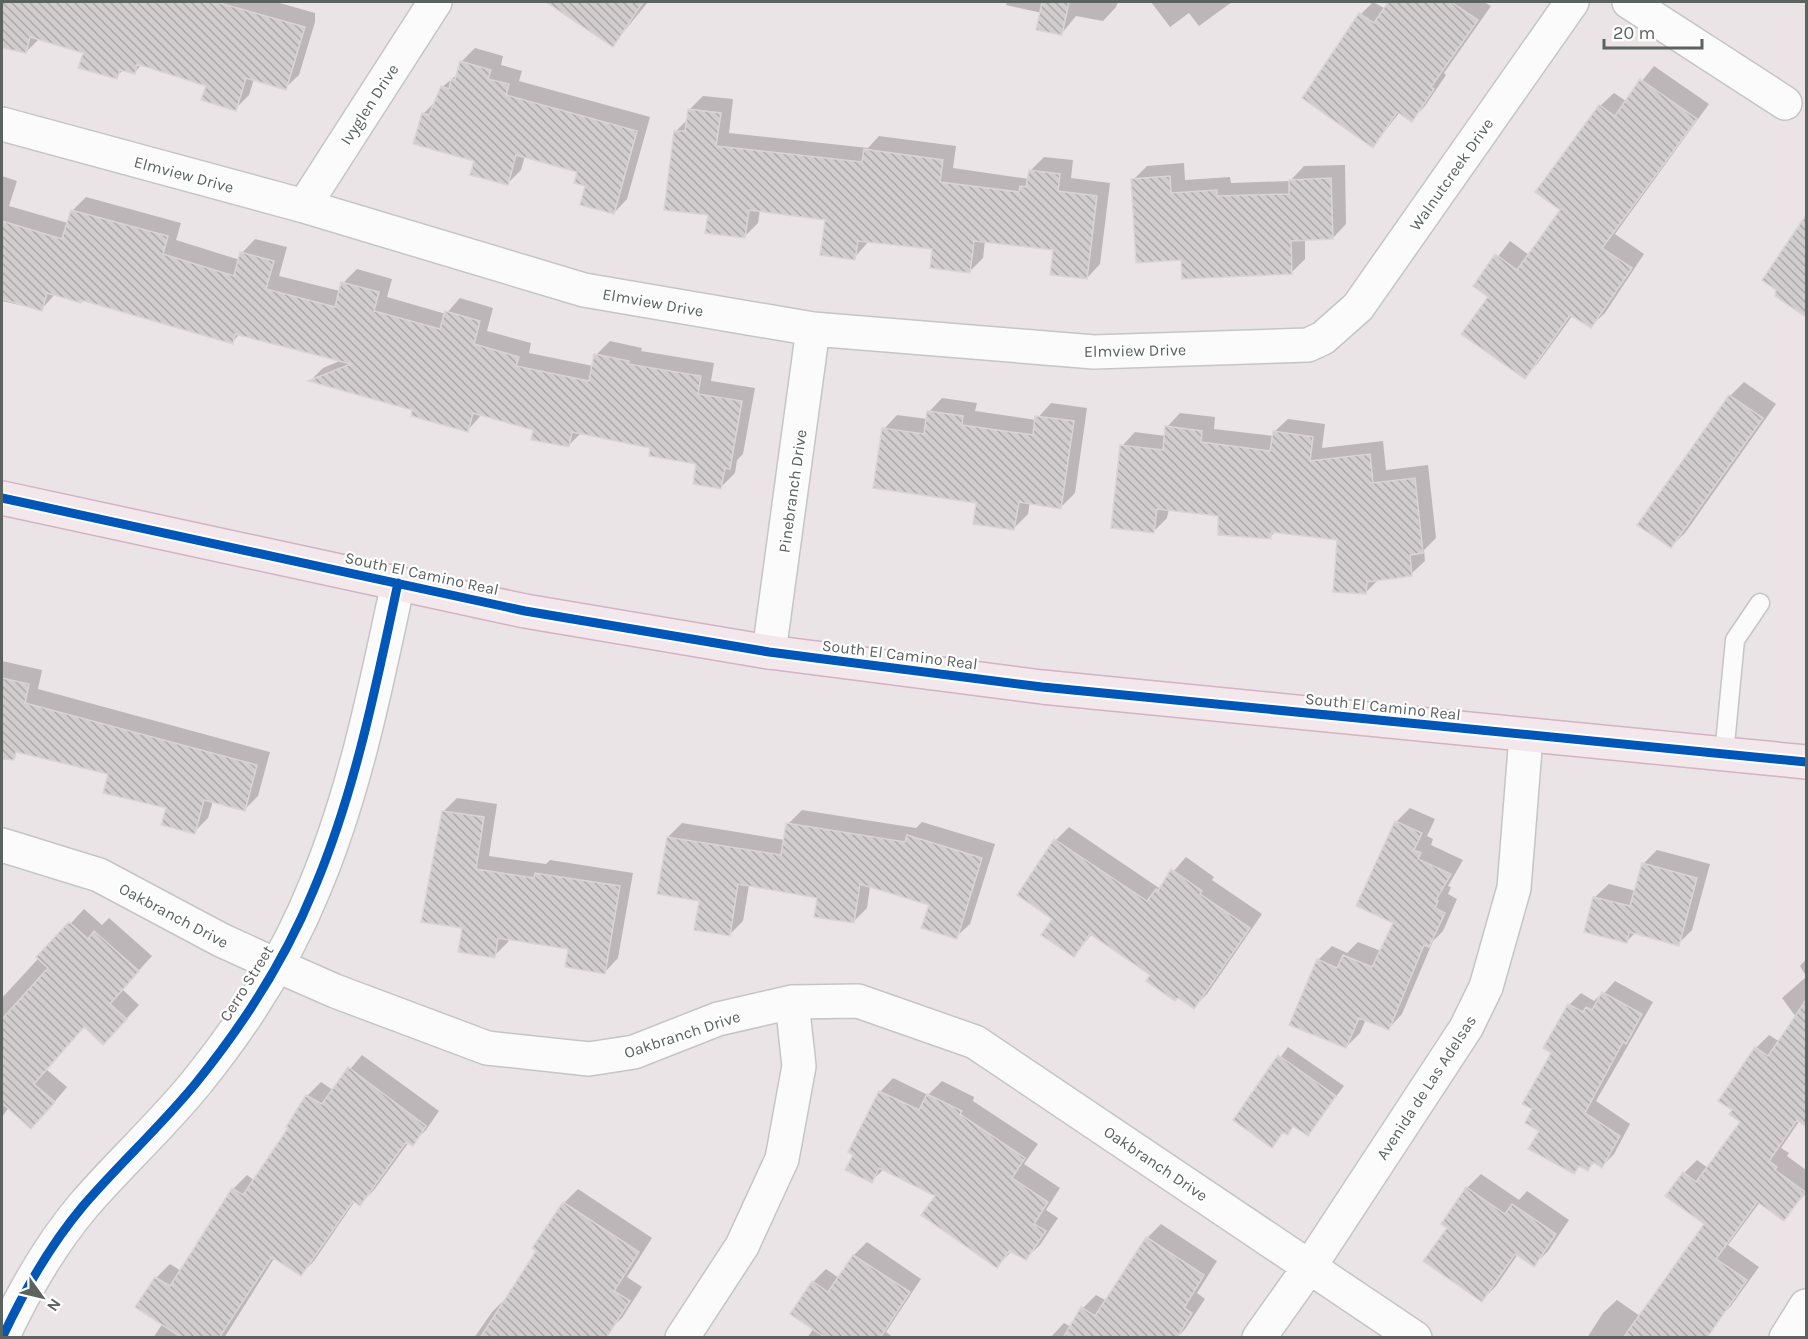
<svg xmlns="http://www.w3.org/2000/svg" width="1808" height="1339" viewBox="0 0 1808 1339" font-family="Karla,sans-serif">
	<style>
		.shadow { fill: #0003 }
		.building { fill: url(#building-back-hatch); stroke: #dad4d6; stroke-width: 1.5 }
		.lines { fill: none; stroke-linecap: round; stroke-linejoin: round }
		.service-casing { stroke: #c5c5c5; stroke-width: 21 }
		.minor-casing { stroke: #c5c5c5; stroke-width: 36 }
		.tertiary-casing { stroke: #c5c5c5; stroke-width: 36 }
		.primary-casing { stroke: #d4b1c3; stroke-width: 36 }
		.service { stroke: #fcfbfb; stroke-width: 18 }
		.minor { stroke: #fcfbfb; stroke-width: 33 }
		.tertiary { stroke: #fcfbfb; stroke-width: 33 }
		.primary { stroke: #f2e7eb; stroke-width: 33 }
		.cycleway-casing { stroke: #fff; stroke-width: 13 }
		.cycleway { stroke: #0057b8; stroke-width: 9 }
		.labels { text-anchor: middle; stroke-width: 4.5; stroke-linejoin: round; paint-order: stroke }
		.street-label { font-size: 16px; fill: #5a635d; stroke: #fff }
	</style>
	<defs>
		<pattern id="building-back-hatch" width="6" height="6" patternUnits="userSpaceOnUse" patternTransform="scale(1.5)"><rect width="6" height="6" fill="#d1cdce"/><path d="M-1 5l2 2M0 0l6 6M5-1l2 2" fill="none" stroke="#adaaaa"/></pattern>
	</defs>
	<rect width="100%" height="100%" fill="#ebe4e7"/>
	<path class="shadow" d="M 2,2 L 276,2 L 315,13 L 315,22 L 299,75 L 285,88 L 254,79 L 249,95 L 235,109 L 208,85 L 142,64 L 135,72 L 124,69 L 116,77 L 85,52 L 40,38 L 26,52 L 2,46 Z
		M 549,2 L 648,2 L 613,45 Z
		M 1007,2 L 1118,2 L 1116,7 L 1103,21 L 1076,16 L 1062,33 L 1042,13 L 1006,5 Z
		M 1151,2 L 1232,2 L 1199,26 L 1189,13 L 1170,27 Z
		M 1373,2 L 1384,8 L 1390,2 L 1484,2 L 1491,6 L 1444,73 L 1446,75 L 1425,106 L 1412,120 L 1400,112 L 1373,146 L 1361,14 Z
		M 475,48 L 503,56 L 501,65 L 522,71 L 519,81 L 650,117 L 627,199 L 614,213 L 587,185 L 579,171 L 525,156 L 521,170 L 507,184 L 423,114 L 437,100 L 442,87 L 458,74 L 461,62 Z
		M 1654,66 L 1709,104 L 1615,234 L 1644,254 L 1605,313 L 1591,326 L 1573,315 L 1538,363 L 1525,377 L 1490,297 L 1475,286 L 1510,241 L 1529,255 L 1562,209 L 1600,106 L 1614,93 L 1626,101 Z
		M 703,96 L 733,99 L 729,133 L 868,148 L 879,136 L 956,146 L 953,168 L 1029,179 L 1030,171 L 1044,157 L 1073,160 L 1071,178 L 1110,183 L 1100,264 L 1087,278 L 1055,249 L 985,241 L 983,258 L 969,272 L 934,248 L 869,241 L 854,258 L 826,219 L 760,210 L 758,223 L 744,237 L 709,213 L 675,132 L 688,119 L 689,110 Z
		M 1184,163 L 1185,180 L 1230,177 L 1231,183 L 1290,181 L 1304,166 L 1345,165 L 1346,224 L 1333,238 L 1305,239 L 1305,259 L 1291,273 L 1183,258 L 1133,180 L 1147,166 Z
		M 2,176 L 17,181 L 9,206 L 68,223 L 72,211 L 86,197 L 181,223 L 176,240 L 240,260 L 242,253 L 255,239 L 287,247 L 279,276 L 340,291 L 343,283 L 357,269 L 392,279 L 387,297 L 446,314 L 460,298 L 493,308 L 487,331 L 531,343 L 529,353 L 593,366 L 596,355 L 610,341 L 642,348 L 641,351 L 714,363 L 711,381 L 755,388 L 743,454 L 737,460 L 735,473 L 721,487 L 698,463 L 652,447 L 582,432 L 568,446 L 535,429 L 482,414 L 468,430 L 414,409 L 310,381 L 323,368 L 342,360 L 240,334 L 232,342 L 82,299 L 80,301 L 55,294 L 41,310 L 2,301 Z
		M 1806,218 L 1806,309 L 1764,279 Z
		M 1744,382 L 1776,404 L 1685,533 L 1671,546 L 1640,524 L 1730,396 Z
		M 942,398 L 977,403 L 975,411 L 1036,420 L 1051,403 L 1087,408 L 1075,493 L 1061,507 L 1030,502 L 1028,514 L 1014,528 L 884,429 L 897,415 L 927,419 L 929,412 Z
		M 1180,413 L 1215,417 L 1214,429 L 1274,436 L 1274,432 L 1288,419 L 1325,424 L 1322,448 L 1383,441 L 1386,470 L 1428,465 L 1436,538 L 1424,550 L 1425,561 L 1411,574 L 1379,579 L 1365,593 L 1339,539 L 1276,531 L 1270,537 L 1220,515 L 1169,509 L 1167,518 L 1154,531 L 1122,446 L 1135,432 L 1166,436 L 1167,427 Z
		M 2,661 L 42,670 L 38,689 L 270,752 L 258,796 L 244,810 L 213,801 L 208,818 L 194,832 L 167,807 L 110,773 L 5,749 L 2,753 Z
		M 457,798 L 497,804 L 489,856 L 546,864 L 550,860 L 633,873 L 618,958 L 605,972 L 569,948 L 509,938 L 508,942 L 494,956 L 463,927 L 443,812 Z
		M 1410,808 L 1435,819 L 1427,836 L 1433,839 L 1431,845 L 1463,860 L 1448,886 L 1451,887 L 1448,894 L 1457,899 L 1443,931 L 1433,941 L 1402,1014 L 1389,1028 L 1366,1019 L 1360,1033 L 1346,1047 L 1318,960 L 1332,946 L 1347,953 L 1358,942 L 1381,951 L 1395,922 L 1396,822 Z
		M 802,810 L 916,828 L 922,822 L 995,844 L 970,924 L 956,937 L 931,904 L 870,886 L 867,908 L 853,922 L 819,896 L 749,885 L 743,921 L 729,935 L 700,900 L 668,837 L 682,823 L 785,840 L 788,824 Z
		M 1069,827 L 1159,888 L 1186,857 L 1214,877 L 1212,880 L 1262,914 L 1207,994 L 1194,1007 L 1092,934 L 1074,956 L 1054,919 L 1019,895 L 1056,840 Z
		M 1657,850 L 1710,864 L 1692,930 L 1678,944 L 1635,933 L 1626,942 L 1586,931 L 1595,897 L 1609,884 L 1636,891 L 1643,864 Z
		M 84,909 L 102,925 L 109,918 L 152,956 L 122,989 L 139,1005 L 117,1029 L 85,1026 L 46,1069 L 67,1087 L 45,1113 L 9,1107 L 2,1117 L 2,998 Z
		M 1806,959 L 1806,976 L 1800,966 Z
		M 1806,977 L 1806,1125 L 1800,1120 L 1781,1148 L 1789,1153 L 1787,1156 L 1806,1170 L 1806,1193 L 1784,1219 L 1760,1202 L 1728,1245 L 1759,1267 L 1731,1306 L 1700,1338 L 1587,1338 L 1603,1313 L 1617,1300 L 1640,1316 L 1706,1223 L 1684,1173 L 1697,1160 L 1708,1168 L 1742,1121 L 1756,1048 L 1769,1035 L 1780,1042 L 1796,1017 L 1782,998 Z
		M 1615,981 L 1653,1002 L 1596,1101 L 1630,1124 L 1614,1154 L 1602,1166 L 1595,1162 L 1588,1169 L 1581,1165 L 1574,1172 L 1541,1130 L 1534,1109 L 1569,1005 L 1581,993 L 1594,1001 L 1599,996 L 1601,997 Z
		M 1288,1047 L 1344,1086 L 1308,1134 L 1295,1125 L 1287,1133 L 1285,1131 L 1271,1146 L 1235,1120 Z
		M 362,1055 L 439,1111 L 426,1130 L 412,1144 L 409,1142 L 374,1190 L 360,1204 L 355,1201 L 314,1261 L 301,1274 L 275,1257 L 224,1338 L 153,1338 L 163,1323 L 138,1307 L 156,1278 L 170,1264 L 181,1271 L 233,1189 L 247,1175 L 255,1181 L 290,1128 L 288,1127 L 307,1096 L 321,1082 L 333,1090 Z
		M 893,1078 L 928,1095 L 942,1081 L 974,1097 L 973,1101 L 1038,1144 L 1024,1164 L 1060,1188 L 1046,1210 L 1058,1218 L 1040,1245 L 1026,1258 L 1012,1251 L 997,1266 L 937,1195 L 884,1169 L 871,1181 L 880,1092 Z
		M 1481,1174 L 1519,1200 L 1527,1191 L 1569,1220 L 1548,1251 L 1534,1265 L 1518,1254 L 1496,1286 L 1482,1300 L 1449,1228 L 1443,1224 L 1467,1188 Z
		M 578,1189 L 652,1238 L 627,1277 L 642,1287 L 622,1318 L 608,1331 L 572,1338 L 474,1338 L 492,1312 L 506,1298 L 538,1250 L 564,1203 Z
		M 1161,1224 L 1217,1261 L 1197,1293 L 1205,1299 L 1185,1329 L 1177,1338 L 1050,1338 L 1064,1323 L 1071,1327 L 1083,1308 L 1096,1295 L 1107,1301 L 1147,1238 Z
		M 867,1242 L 921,1279 L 886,1332 L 894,1338 L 807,1338 L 814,1328 L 813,1282 L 826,1269 L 839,1278 L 854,1255 Z"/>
	<path class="building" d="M 2,2 L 216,2 L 305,27 L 286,90 L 246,78 L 236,111 L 201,100 L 206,86 L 137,64 L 135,74 L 120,70 L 117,79 L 78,68 L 83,53 L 30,37 L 26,53 L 2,48 Z
		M 546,2 L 643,2 L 613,47 Z
		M 1042,2 L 1069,2 L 1062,35 L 1036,30 Z
		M 1388,2 L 1451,2 L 1478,20 L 1431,87 L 1434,89 L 1412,122 L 1397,112 L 1373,148 L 1302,98 L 1359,13 L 1374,23 Z
		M 460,61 L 491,70 L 488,79 L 509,84 L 506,95 L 637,131 L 614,214 L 580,205 L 585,186 L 574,183 L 577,172 L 516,155 L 508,185 L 470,175 L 474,161 L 413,144 L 422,113 L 429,115 L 441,86 L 449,89 L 451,79 L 455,80 Z
		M 1640,79 L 1697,119 L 1602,248 L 1632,268 L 1591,328 L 1570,315 L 1525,379 L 1461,334 L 1488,297 L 1473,286 L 1495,254 L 1517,270 L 1560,210 L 1535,192 L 1599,105 L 1615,116 Z
		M 688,109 L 721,113 L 716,146 L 862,162 L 864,149 L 943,160 L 940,182 L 1019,192 L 1020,186 L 1026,187 L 1029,170 L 1060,174 L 1058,191 L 1097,196 L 1087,279 L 1050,275 L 1053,250 L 974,241 L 970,273 L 930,268 L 932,249 L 858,241 L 855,260 L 820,255 L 825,220 L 749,210 L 745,238 L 705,233 L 708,215 L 664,210 L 674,131 L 685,131 Z
		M 1170,176 L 1171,193 L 1217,190 L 1217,196 L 1289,194 L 1289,180 L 1331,178 L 1333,239 L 1291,241 L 1292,274 L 1182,279 L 1181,260 L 1136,263 L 1131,179 Z
		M 71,210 L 168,236 L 163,254 L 234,276 L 240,252 L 274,261 L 266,289 L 335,307 L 341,282 L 379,292 L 374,311 L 440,329 L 445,311 L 480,321 L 474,344 L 519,357 L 516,366 L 589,381 L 594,354 L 629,361 L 628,364 L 701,376 L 698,394 L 742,401 L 730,469 L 725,468 L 721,489 L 693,484 L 696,464 L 649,456 L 650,448 L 572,432 L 569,447 L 531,440 L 533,430 L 473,413 L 468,432 L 411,416 L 412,410 L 308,381 L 351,364 L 235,334 L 233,344 L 81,300 L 81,303 L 47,293 L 42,311 L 2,299 L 2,221 L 62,239 Z
		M 1806,215 L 1806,317 L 1775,296 L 1776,290 L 1762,280 Z
		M 1729,395 L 1763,418 L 1671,548 L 1637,525 Z
		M 927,411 L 963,416 L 962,425 L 1033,435 L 1035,416 L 1074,421 L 1061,509 L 1019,502 L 1014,530 L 973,524 L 976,503 L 873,488 L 882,428 L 924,434 Z
		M 1165,426 L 1202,431 L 1201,442 L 1270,451 L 1273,431 L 1313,437 L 1310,461 L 1370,454 L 1373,483 L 1415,478 L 1423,553 L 1410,555 L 1412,576 L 1367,582 L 1366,594 L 1333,592 L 1337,540 L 1271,532 L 1271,539 L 1218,535 L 1218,516 L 1157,509 L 1154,533 L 1111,528 L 1120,445 L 1163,450 Z
		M 2,678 L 29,684 L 25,703 L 257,765 L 245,811 L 204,800 L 195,834 L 161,825 L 166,808 L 103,793 L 108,774 L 16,752 L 14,760 L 2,759 Z
		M 442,811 L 484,817 L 476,869 L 534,878 L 535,873 L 620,886 L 605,974 L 565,967 L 568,949 L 498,938 L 495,958 L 458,952 L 462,928 L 421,922 Z
		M 1395,821 L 1422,833 L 1414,850 L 1421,853 L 1418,859 L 1451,874 L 1436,900 L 1438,901 L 1435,908 L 1445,913 L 1429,947 L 1424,945 L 1389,1030 L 1359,1018 L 1346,1048 L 1289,1025 L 1317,959 L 1337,968 L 1343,955 L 1372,967 L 1393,923 L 1356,906 Z
		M 786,823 L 905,842 L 907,835 L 982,858 L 957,939 L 921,928 L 929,905 L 860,884 L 854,923 L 814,917 L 817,898 L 738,884 L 730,936 L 694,930 L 699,901 L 657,894 L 667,837 L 781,855 Z
		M 1054,839 L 1147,901 L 1156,889 L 1158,891 L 1171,869 L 1202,891 L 1200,894 L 1250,928 L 1194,1009 L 1178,998 L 1175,1001 L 1146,981 L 1150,975 L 1090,934 L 1074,957 L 1041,935 L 1052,919 L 1017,895 Z
		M 1642,863 L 1697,878 L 1679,946 L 1629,932 L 1627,943 L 1584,932 L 1593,897 L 1630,906 Z
		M 69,922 L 88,939 L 94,931 L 139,971 L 110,1004 L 127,1019 L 103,1045 L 84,1027 L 34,1084 L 55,1102 L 31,1129 L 2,1103 L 2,1019 L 48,968 L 36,957 Z
		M 1602,992 L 1642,1014 L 1626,1044 L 1623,1042 L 1585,1113 L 1620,1136 L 1602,1168 L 1593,1162 L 1588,1171 L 1579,1166 L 1574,1174 L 1528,1149 L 1539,1131 L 1525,1123 L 1532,1109 L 1522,1104 L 1551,1053 L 1543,1048 L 1568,1004 L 1583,1012 L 1586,1007 L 1592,1010 Z
		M 1806,1000 L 1806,1127 L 1797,1120 L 1769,1161 L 1777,1167 L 1775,1170 L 1805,1192 L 1784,1221 L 1757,1202 L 1716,1259 L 1747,1280 L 1707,1338 L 1623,1338 L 1704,1224 L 1665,1196 L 1683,1172 L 1696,1182 L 1740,1122 L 1729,1114 L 1732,1110 L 1718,1101 L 1755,1047 L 1768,1056 Z
		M 1278,1055 L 1336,1096 L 1308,1136 L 1293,1126 L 1288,1135 L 1283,1132 L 1272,1148 L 1233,1120 Z
		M 348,1067 L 426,1126 L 413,1146 L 406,1142 L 360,1206 L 353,1201 L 301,1276 L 272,1257 L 219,1338 L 182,1338 L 135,1307 L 155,1277 L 170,1286 L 232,1188 L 243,1195 L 288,1128 L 286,1127 L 306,1095 L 322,1104 Z
		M 879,1091 L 919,1110 L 927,1094 L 962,1111 L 960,1114 L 1025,1158 L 1012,1178 L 1048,1202 L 1034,1224 L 1046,1231 L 1026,1260 L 1009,1251 L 997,1268 L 921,1215 L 935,1196 L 879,1168 L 872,1183 L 845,1170 L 853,1155 L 848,1152 Z
		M 1466,1187 L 1505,1214 L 1512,1204 L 1556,1234 L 1534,1267 L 1515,1254 L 1482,1302 L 1423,1261 L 1447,1228 L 1441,1224 Z
		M 563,1202 L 639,1252 L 614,1291 L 630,1301 L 606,1338 L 480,1338 L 536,1251 L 532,1248 Z
		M 1146,1237 L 1204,1275 L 1184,1308 L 1192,1313 L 1177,1338 L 1063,1338 L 1081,1307 L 1095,1316 Z
		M 853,1255 L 910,1292 L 880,1338 L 826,1338 L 790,1314 L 812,1281 L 828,1292 Z"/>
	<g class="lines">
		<g class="service-casing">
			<path id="service" d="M 1724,755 L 1735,640 L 1760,603"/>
		</g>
		<g class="minor-casing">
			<path id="minor" d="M 1629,2 L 1785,103
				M 2,124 L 304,206 L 584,290 L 813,329 L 1094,352 L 1308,345 L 1323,338 L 1358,307 L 1572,2
				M 304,206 L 435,2
				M 769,652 L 813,329
				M 2,845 L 99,875 L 221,940 L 276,965 L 335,991 L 487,1048 L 589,1059 L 634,1052 L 718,1019 L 792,1002 L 858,1001 L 975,1042 L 1415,1338
				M 682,1338 L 742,1246 L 782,1159 L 799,1066 L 792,1002
				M 1259,1338 L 1310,1266 L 1466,1028 L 1486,987 L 1514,888 L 1526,736
				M 1786,1338 L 1806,1306"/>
		</g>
		<g class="tertiary-casing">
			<path id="tertiary" d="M 2,1338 C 23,1293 51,1244 83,1206 C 119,1164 161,1126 196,1083 C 243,1025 286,958 314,889 C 355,792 376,686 398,583"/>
		</g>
		<g class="primary-casing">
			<path id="primary" d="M 2,498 L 525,611 L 769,652 L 1042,687 L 1806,762"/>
		</g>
		<use href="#service" class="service"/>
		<use href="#minor" class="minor"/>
		<use href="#tertiary" class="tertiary"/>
		<use href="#primary" class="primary"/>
		<g class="cycleway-casing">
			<path id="cycleway" d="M 2,498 L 525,611 L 769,652 L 1042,687 L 1806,762
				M 2,1338 C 23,1293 51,1244 83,1206 C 119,1164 161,1126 196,1083 C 243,1025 286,958 314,889 C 355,792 376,686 398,583"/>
		</g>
		<use href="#cycleway" class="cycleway"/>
	</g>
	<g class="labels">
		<g class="street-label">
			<text transform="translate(369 104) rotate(-57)" y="6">Ivyglen Drive</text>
			<text transform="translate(184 174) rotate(15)" y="6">Elmview Drive</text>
			<text transform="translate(1451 174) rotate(-55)" y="6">Walnutcreek Drive</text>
			<text transform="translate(653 302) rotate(10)" y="6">Elmview Drive</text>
			<text transform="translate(1135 350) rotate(-1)" y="6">Elmview Drive</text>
			<text transform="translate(792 491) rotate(-82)" y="6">Pinebranch Drive</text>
			<text transform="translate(422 573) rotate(12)" y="6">South El Camino Real</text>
			<text transform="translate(900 654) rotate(7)" y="6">South El Camino Real</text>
			<text transform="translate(1383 706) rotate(6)" y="6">South El Camino Real</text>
			<text transform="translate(174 915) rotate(28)" y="6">Oakbranch Drive</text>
			<text transform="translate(246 983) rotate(-58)" y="6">Cerro Street</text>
			<text transform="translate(682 1034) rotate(-18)" y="6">Oakbranch Drive</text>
			<text transform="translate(1426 1087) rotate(-57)" y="6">Avenida de Las Adelsas</text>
			<text transform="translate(1156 1163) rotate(34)" y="6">Oakbranch Drive</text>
		</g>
	</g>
	<rect width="1808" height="1339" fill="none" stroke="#5a635d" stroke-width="6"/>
	<g transform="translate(42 1297) rotate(124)" stroke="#ffffff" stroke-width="4.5" paint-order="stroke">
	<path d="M0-4.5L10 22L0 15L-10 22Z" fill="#5a635d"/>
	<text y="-9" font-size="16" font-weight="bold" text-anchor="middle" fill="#5a635d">N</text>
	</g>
	<path d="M1604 39v9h98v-9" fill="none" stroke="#5a635d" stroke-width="3"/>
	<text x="1613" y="39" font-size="18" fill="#5a635d" stroke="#ffffff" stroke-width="4.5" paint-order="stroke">20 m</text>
</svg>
